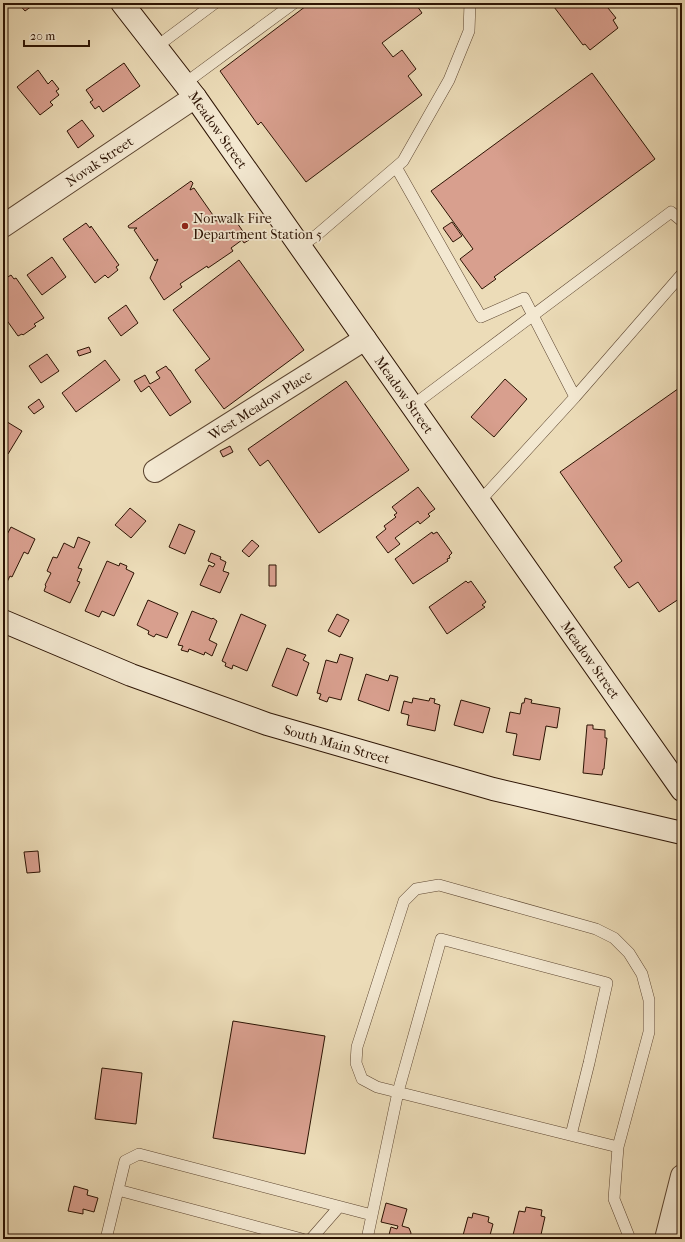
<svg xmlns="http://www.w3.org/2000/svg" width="685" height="1242" viewBox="0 0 685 1242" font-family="'IM FELL French Canon',serif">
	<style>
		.building { fill: #d89f8e; stroke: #2c1303 }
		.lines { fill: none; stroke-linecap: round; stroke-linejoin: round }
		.lane-casing { stroke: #5c4530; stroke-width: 12 }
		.street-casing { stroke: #5c4530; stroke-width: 24 }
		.secondary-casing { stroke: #2c1303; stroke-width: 24 }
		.lane { stroke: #f3e8d1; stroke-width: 11 }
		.street { stroke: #f3e8d1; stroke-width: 22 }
		.secondary { stroke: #f3e8d1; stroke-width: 22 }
		.poi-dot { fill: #8f2418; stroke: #f3e8d1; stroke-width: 1.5 }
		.labels { text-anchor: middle; stroke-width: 3.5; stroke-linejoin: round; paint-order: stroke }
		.street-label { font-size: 14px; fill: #2c1303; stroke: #f3e8d1 }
		.poi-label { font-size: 14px; fill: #2c1303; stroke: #f3e8d1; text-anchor: start }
	</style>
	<rect width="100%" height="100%" fill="#ecdcb8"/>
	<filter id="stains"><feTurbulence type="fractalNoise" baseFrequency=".005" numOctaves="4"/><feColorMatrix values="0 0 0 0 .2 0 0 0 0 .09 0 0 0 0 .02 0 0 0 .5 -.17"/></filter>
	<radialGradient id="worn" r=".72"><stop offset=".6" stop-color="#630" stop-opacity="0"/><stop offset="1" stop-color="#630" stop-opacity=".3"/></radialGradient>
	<path class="building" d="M 18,3 L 36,3 L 25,11 Z
		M 310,3 L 415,3 L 422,13 L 382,43 L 393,57 L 402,50 L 416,69 L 408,76 L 422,95 L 306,182 L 261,122 L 258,125 L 220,71 Z
		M 551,3 L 604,3 L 616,18 L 613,20 L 618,28 L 590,50 L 585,44 L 583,45 Z
		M 124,63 L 140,86 L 103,112 L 99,106 L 95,109 L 90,102 L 93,100 L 86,90 Z
		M 38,70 L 48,84 L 52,80 L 59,89 L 56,91 L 59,95 L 50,102 L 53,105 L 40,115 L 17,87 Z
		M 592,73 L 655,159 L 494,277 L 496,279 L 482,289 L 460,259 L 473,249 L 431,191 Z
		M 82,120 L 94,136 L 78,148 L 67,131 Z
		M 191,181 L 193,183 L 190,190 L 194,188 L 215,218 L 212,221 L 235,220 L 249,240 L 244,243 L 242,240 L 231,248 L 233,251 L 208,268 L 207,266 L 180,284 L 182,287 L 164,300 L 150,278 L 158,259 L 155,261 L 134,230 L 137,228 L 129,228 L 128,226 Z
		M 452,222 L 462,236 L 453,242 L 443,228 Z
		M 86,223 L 90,228 L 91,226 L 119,265 L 116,267 L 118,270 L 108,278 L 105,275 L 95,283 L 63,239 Z
		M 52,257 L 66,277 L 42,295 L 27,275 Z
		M 239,260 L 304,350 L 224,409 L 195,370 L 210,359 L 173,310 Z
		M 11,275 L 14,279 L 16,278 L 44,318 L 34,324 L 36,326 L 23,335 L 22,334 L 18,336 L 3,315 L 3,280 Z
		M 126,305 L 138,323 L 121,336 L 108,318 Z
		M 89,347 L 91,352 L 79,356 L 77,351 Z
		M 47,354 L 59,371 L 41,383 L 29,366 Z
		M 105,360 L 120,380 L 76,412 L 62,393 Z
		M 166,366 L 169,370 L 170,370 L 191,402 L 170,416 L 149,386 L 141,392 L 134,381 L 145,375 L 150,384 L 160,378 L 156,372 Z
		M 505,379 L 527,399 L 494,437 L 471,417 Z
		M 346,381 L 409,470 L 319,533 L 268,460 L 260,466 L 248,449 Z
		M 682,386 L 682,597 L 659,612 L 638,582 L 629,588 L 614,567 L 622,561 L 560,472 Z
		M 39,399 L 44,407 L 34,414 L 28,407 Z
		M 4,420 L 22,431 L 8,454 L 3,451 Z
		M 230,446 L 233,452 L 223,457 L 220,451 Z
		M 418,487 L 435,509 L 428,514 L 430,516 L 420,524 L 418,521 L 395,538 L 400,544 L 388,553 L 376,537 L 386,529 L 384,526 L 396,517 L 394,515 L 397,513 L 392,507 Z
		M 130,508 L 146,521 L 131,538 L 115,525 Z
		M 179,524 L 195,531 L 185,554 L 169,547 Z
		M 11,527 L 35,539 L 28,554 L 24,552 L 12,577 L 10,576 L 7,582 L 3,579 L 3,542 Z
		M 432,532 L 433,534 L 437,532 L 452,553 L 449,556 L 450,558 L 447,559 L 448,561 L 413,584 L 395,559 Z
		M 78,537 L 90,542 L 78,568 L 82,569 L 77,581 L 80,582 L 70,603 L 44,591 L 46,586 L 45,585 L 51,573 L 47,571 L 53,557 L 57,558 L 64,543 L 74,548 Z
		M 252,540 L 259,546 L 249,557 L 242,551 Z
		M 211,553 L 221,557 L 220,559 L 226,562 L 223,571 L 229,573 L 220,593 L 200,585 L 209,565 L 213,567 L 215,564 L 208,561 Z
		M 107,561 L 119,566 L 120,563 L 127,566 L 126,569 L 134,573 L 114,616 L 102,611 L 99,617 L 85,611 Z
		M 269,565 L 276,565 L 276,586 L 269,586 Z
		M 466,581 L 468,583 L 471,581 L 486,602 L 482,605 L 485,607 L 447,634 L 429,607 Z
		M 148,600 L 178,613 L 167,638 L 156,634 L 154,637 L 148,634 L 149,631 L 137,625 Z
		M 192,611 L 212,619 L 213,618 L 217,621 L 209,640 L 217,644 L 212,656 L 205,652 L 204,655 L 189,649 L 188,652 L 181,650 L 183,646 L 178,645 Z
		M 241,614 L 266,625 L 247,671 L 233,665 L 232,669 L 225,666 L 226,663 L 222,661 Z
		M 337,614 L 349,620 L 340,637 L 328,631 Z
		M 287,648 L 306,655 L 303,660 L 309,663 L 297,696 L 272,686 Z
		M 340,654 L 353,658 L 341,700 L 329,697 L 327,702 L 319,699 L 321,694 L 317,693 L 326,660 L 337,663 Z
		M 366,674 L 388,681 L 390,675 L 398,677 L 389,711 L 358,700 Z
		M 413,698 L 429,701 L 430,698 L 435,699 L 434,703 L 440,705 L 435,731 L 407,725 L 409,715 L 401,713 L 404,701 L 412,703 Z
		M 525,698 L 532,700 L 531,703 L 560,708 L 557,728 L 546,726 L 540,760 L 513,755 L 517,734 L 506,732 L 510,712 L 520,714 L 522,703 L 524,703 Z
		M 461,700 L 490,708 L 483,733 L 454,725 Z
		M 587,725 L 593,725 L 593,729 L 605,730 L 605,738 L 607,738 L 604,769 L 603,769 L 602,775 L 583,773 Z
		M 38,851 L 40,872 L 27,873 L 24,852 Z
		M 233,1021 L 325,1036 L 305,1154 L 213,1138 Z
		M 102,1068 L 142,1073 L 136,1124 L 95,1119 Z
		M 74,1186 L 88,1190 L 87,1195 L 98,1198 L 94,1212 L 83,1209 L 83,1214 L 68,1211 Z
		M 386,1203 L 407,1209 L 402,1226 L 409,1228 L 411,1233 L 410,1239 L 380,1239 L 381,1237 L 388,1239 L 391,1227 L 397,1229 L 398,1226 L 381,1222 Z
		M 526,1207 L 542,1210 L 541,1216 L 545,1217 L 540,1239 L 512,1239 L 519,1211 L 525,1212 Z
		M 473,1213 L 489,1217 L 488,1222 L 493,1224 L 489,1239 L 462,1239 L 468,1217 L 472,1218 Z"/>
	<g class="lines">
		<g class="lane-casing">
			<path id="lane" d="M 156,47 L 215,3
				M 184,84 L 294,3
				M 396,167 L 481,317 L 524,298 L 575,397 L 479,502
				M 300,247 L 318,234 L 403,161 L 449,80 L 469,31 L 470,3
				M 575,397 L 682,274
				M 412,406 L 671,212 L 682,221
				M 618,1147 L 377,1087 L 362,1079 L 356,1063 L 357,1047 L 404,901 L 416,889 L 439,885 L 596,929 L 614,938 L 629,953 L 642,974 L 649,1000 L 649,1032 L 618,1147 L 614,1199 L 630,1239
				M 118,1190 L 302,1239
				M 106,1239 L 125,1161 L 139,1154 L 372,1215
				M 311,1239 L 339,1207
				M 367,1239 L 398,1092 L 441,939 L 607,983 L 589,1063 L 571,1135"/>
		</g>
		<g class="street-casing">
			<g id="street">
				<path id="s1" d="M 3,226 L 195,97"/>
				<path id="s2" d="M 155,471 L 365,339"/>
				<path d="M 666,1239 L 682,1176"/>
			</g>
		</g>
		<g class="secondary-casing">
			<g id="secondary">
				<path id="s3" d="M 122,3 L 195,97 L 682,790"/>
				<path id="s4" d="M 3,621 L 131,675 L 267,724 L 493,789 L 682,833"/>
			</g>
		</g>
		<use href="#lane" class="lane"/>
		<use href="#street" class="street"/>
		<use href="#secondary" class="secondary"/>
	</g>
	<circle class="poi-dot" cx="185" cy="226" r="4"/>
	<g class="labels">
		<g class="street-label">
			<text dy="5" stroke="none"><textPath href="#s3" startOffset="159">Meadow Street</textPath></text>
			<text dy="5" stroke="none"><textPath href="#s1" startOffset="116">Novak Street</textPath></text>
			<text dy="5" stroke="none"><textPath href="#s3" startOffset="483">Meadow Street</textPath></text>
			<text dy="5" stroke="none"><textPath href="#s2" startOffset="124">West Meadow Place</textPath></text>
			<text dy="5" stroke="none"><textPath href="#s3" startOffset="807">Meadow Street</textPath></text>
			<text dy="5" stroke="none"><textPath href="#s4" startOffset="356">South Main Street</textPath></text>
		</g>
		<g class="poi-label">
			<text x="193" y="223">Norwalk Fire<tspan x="193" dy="16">Department Station 5</tspan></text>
		</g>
	</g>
	<rect width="685" height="1242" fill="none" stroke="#ecdcb8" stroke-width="16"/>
	<rect x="4" y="4" width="677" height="1234" fill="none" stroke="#2c1303" stroke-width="2"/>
	<rect x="8" y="8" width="669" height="1226" fill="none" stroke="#2c1303"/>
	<path d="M24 40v6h65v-6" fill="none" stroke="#2c1303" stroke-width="2"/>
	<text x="30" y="40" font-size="12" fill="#2c1303" stroke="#f3e8d1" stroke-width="3" paint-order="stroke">20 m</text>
	<rect width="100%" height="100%" filter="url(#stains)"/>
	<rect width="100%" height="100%" fill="url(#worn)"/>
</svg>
